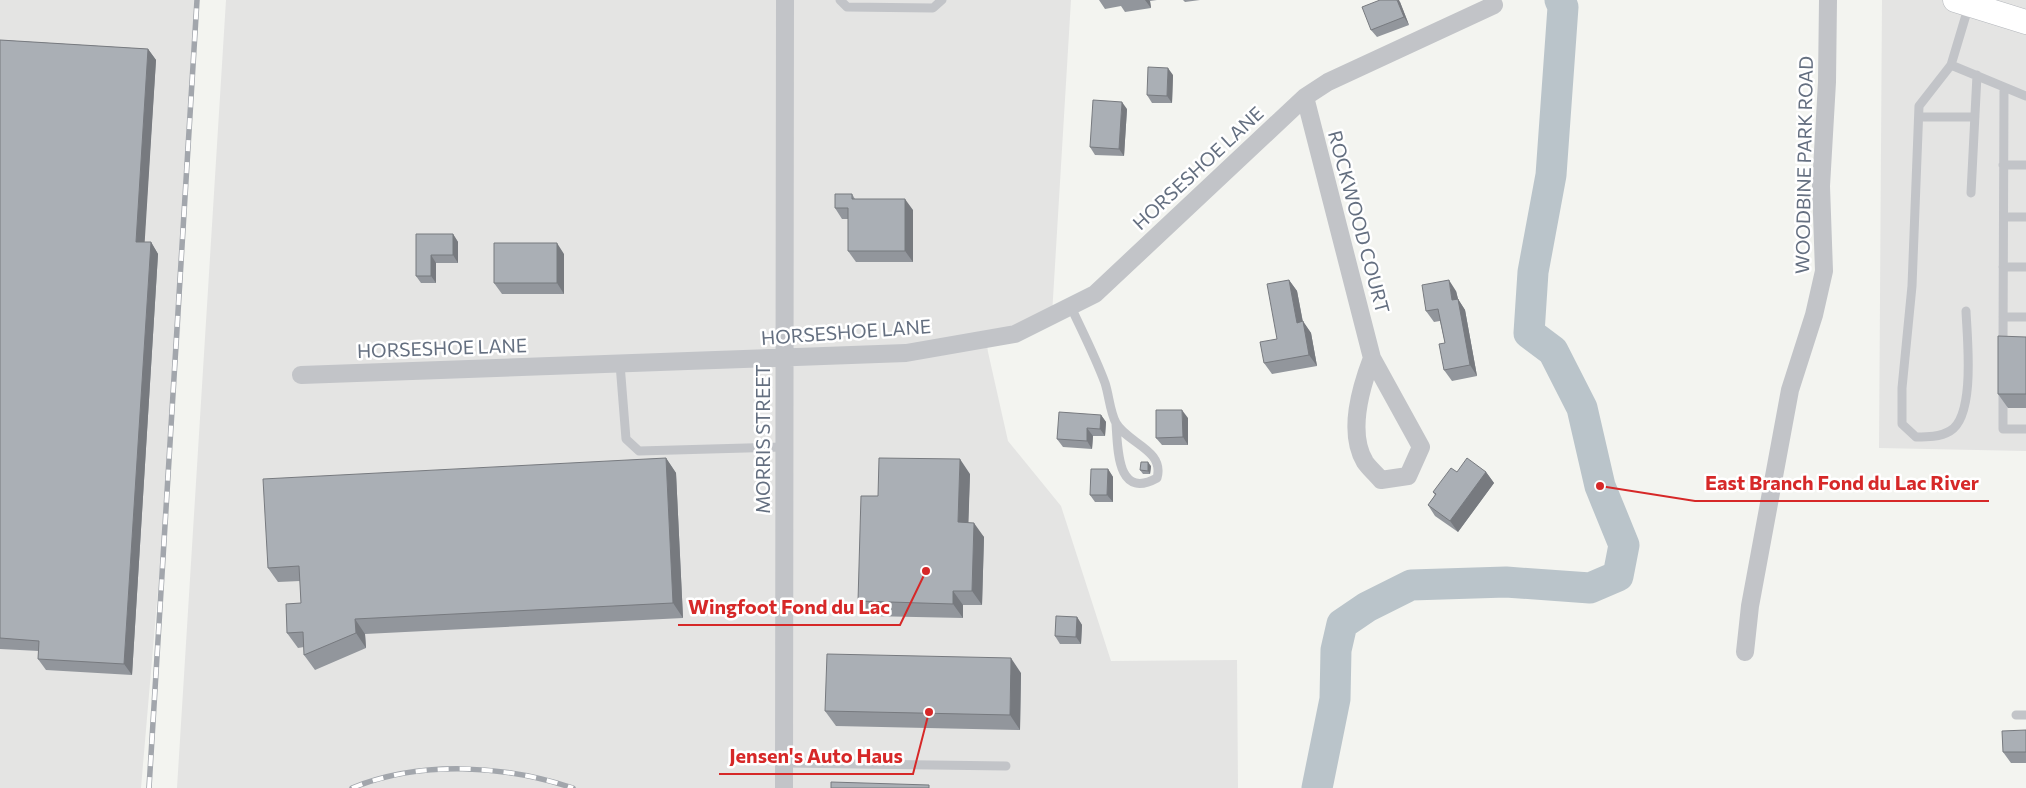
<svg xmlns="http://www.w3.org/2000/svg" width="2026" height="788" viewBox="0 0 2026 788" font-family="Commissioner,sans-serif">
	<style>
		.built { fill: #e4e4e3 }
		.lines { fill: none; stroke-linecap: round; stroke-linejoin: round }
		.river { stroke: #bac4ca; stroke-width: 31 }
		.secondary-casing { stroke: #b4b7bc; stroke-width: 25 }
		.service { stroke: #c2c4c8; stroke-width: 9 }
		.minor { stroke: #c2c4c8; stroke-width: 18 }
		.secondary { stroke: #fff; stroke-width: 24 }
		.rail-casing { stroke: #a2a6ac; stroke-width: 5.5 }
		.rail { stroke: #fff; stroke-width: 4; stroke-dasharray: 11; stroke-linecap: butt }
		.wall { fill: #92969c }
		.shaded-wall { fill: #777a7f }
		.building { fill: #aaafb5; stroke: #777a7f }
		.labels { text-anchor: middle; stroke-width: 5; stroke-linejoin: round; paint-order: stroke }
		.street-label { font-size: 19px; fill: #646f80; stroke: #fff }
		.leader { fill: none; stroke: #d62828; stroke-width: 2 }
		.callout-dot { fill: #d62828; stroke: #fff; stroke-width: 2 }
		.callout-label { font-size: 20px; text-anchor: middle; font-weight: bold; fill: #d62828; stroke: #fff; stroke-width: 5; stroke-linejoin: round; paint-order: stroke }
	</style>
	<rect width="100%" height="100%" fill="#f3f4f0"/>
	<path class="built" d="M 0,0 L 196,0 L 180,333 L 141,788 L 0,788 Z
		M 226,0 L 1071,0 L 1052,315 L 986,339 L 988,352 L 1008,441 L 1061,506 L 1111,661 L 1237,660 L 1238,788 L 177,788 Z
		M 1882,0 L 2026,0 L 2026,451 L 1879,448 Z"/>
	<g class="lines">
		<path class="river" d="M 1317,788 L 1335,699 L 1336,650 L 1342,624 L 1367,607 L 1411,585 L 1506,582 L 1590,588 L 1618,576 L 1624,545 L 1600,486 L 1582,408 L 1553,351 L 1529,333 L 1533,272 L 1551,175 L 1563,7 L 1560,0"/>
		<g class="secondary-casing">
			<path id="secondary" d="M 1955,0 L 2026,22"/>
		</g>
		<path class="service" d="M 840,0 L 847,7 L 933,8 L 942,0
			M 1951,65 L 2026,96
			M 1919,117 L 1975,117
			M 2003,165 L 2026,165
			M 1971,193 L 1977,75
			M 2004,217 L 2026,217
			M 2003,267 L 2026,267
			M 1070,305 C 1082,331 1095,356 1105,383 C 1109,395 1110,412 1116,423 C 1127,443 1165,450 1157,478 C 1117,500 1118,450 1116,424
			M 1966,311 C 1967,337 1976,416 1950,431 C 1940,437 1927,437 1916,437 L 1902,424 L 1902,388 L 1912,286 L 1919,106 L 1951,65 L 1969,5
			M 2003,317 L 2026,317
			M 2003,346 L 2004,87
			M 620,364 L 626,439 L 639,451 L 784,447
			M 2003,389 L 2003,429 L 2026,429
			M 2016,715 L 2026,715
			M 784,763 L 1006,766"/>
		<path class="minor" d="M 1305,97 L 1372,358 C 1361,387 1347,432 1365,462 C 1369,468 1376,474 1381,480 L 1408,476 L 1421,447 L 1372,358
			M 301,375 L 906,353 L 1015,334 L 1095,294 L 1305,97 L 1328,82 L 1494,5
			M 1745,652 L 1750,606 L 1790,390 L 1814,315 L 1824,271 L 1821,186 L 1827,82 L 1828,0
			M 784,788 L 785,0"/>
		<use href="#secondary" class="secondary"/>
		<g class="rail-casing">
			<path id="rail" d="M 149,788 L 197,0
				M 352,788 C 421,760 504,765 573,788"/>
		</g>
		<use href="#rail" class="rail"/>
	</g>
	<path class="wall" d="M 1099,0 L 1157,0 L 1150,1 L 1151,8 L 1125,12 L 1121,6 L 1105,9 Z
		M 1183,0 L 1200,0 L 1185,2 Z
		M 1400,2 L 1409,25 L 1377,37 L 1371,30 Z
		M 0,40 L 148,49 L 156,60 L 144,242 L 151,242 L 158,254 L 132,675 L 46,670 L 38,659 L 39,651 L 0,649 Z
		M 1173,75 L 1172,103 L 1152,103 L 1147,95 Z
		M 1127,109 L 1124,156 L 1095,155 L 1090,147 Z
		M 852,194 L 855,199 L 913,210 L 913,262 L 856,262 L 848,251 L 848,219 L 842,219 L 835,208 Z
		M 416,234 L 453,234 L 458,242 L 458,263 L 436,263 L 436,283 L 421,283 L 416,276 Z
		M 564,254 L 564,294 L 502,294 L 494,283 Z
		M 1289,280 L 1297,291 L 1303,322 L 1311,333 L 1317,366 L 1272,374 L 1264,363 L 1277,339 Z
		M 1456,291 L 1458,299 L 1465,310 L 1477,376 L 1452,381 L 1444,370 L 1445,343 L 1440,321 L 1434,322 L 1426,311 Z
		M 2026,337 L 2026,408 L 2008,408 L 1998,394 Z
		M 1101,415 L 1106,422 L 1105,436 L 1093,436 L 1092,449 L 1063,447 L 1057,439 Z
		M 1188,418 L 1188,445 L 1162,445 L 1156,438 Z
		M 666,458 L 676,473 L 683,618 L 365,634 L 366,648 L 315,670 L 304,655 L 304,647 L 298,648 L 287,633 L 301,603 L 300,581 L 278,582 L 268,568 Z
		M 1151,466 L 1150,474 L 1143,474 L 1140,470 Z
		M 1108,469 L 1113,477 L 1113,502 L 1095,502 L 1090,495 Z
		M 1457,472 L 1486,472 L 1494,483 L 1458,532 L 1435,516 L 1428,505 L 1435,495 L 1433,492 Z
		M 970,474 L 968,523 L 984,537 L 982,605 L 963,605 L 963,618 L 869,616 L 858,601 L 878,496 Z
		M 1077,617 L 1082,625 L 1081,644 L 1060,644 L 1055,636 Z
		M 1021,673 L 1020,730 L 836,726 L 825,711 Z
		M 2026,730 L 2026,763 L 2011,763 L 2003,752 Z"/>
	<path class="shaded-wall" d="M 1145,0 L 1149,0 L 1150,1 L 1151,8 Z
		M 1397,0 L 1399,0 L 1400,2 L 1409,25 L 1404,17 Z
		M 148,49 L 156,60 L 144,253 L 136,242 Z
		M 1168,68 L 1173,75 L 1172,103 L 1167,96 Z
		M 1122,102 L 1127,109 L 1124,156 L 1119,149 Z
		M 905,199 L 913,210 L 913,262 L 905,251 Z
		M 453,234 L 458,242 L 458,263 L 453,255 Z
		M 151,242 L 158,254 L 132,675 L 124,664 Z
		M 557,243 L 564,254 L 564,294 L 557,283 Z
		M 431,255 L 436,263 L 436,283 L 431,276 Z
		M 1289,280 L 1297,291 L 1305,334 L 1297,323 Z
		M 1449,280 L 1456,291 L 1458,299 L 1465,310 L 1477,376 L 1470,365 L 1452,300 Z
		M 1303,321 L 1311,333 L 1317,366 L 1309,355 Z
		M 1182,410 L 1188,418 L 1188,445 L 1183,437 Z
		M 1101,415 L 1106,422 L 1105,436 L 1100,429 Z
		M 1087,428 L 1093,436 L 1092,449 L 1087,441 Z
		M 666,458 L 676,473 L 683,618 L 673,603 Z
		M 960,459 L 970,474 L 968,537 L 958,522 Z
		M 1148,462 L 1151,466 L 1150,474 L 1148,471 Z
		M 1108,469 L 1113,477 L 1113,502 L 1107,495 Z
		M 1486,472 L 1494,483 L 1458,532 L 1450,521 Z
		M 974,523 L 984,537 L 982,605 L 972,591 Z
		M 953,591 L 963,605 L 963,618 L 953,604 Z
		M 1077,617 L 1082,625 L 1081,644 L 1076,637 Z
		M 355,619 L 365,634 L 366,648 L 356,633 Z
		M 1011,658 L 1021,673 L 1020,730 L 1010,715 Z"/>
	<path class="building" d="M 1380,0 L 1397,0 L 1404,17 L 1371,30 L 1362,7 Z
		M 0,40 L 148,49 L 136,242 L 151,242 L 124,664 L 38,659 L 39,641 L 0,638 Z
		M 1148,67 L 1168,68 L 1167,96 L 1147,95 Z
		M 1093,100 L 1122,102 L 1119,149 L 1090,147 Z
		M 835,194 L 852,194 L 852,199 L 905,199 L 905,251 L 848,251 L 848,208 L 835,208 Z
		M 416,234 L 453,234 L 453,255 L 431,255 L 431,276 L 416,276 Z
		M 494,243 L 557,243 L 557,283 L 494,283 Z
		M 1289,280 L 1297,323 L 1303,321 L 1309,355 L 1264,363 L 1260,342 L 1277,339 L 1267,284 Z
		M 1449,280 L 1452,300 L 1458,299 L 1470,365 L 1444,370 L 1439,344 L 1445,343 L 1438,309 L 1426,311 L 1422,285 Z
		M 1998,336 L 2026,337 L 2026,394 L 1998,394 Z
		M 1156,410 L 1182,410 L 1183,437 L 1156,438 Z
		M 1059,412 L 1101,415 L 1100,429 L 1087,428 L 1087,441 L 1057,439 Z
		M 666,458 L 673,603 L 355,619 L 356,633 L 304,655 L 303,632 L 287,633 L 286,604 L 301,603 L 299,566 L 268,568 L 263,479 Z
		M 879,458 L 960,459 L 958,522 L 974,523 L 972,591 L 953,591 L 953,604 L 858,601 L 861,496 L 878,496 Z
		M 1467,458 L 1486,472 L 1450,521 L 1428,505 L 1436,494 L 1433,492 L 1451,468 L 1457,472 Z
		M 1141,462 L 1148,462 L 1148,471 L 1140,470 Z
		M 1091,469 L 1108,469 L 1107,495 L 1090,495 Z
		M 1056,616 L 1077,617 L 1076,637 L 1055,636 Z
		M 827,654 L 1011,658 L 1010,715 L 825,711 Z
		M 2026,730 L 2026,752 L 2003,752 L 2002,731 Z
		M 831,782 L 929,785 L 929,788 L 831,788 Z"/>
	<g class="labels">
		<g class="street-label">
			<text transform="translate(1804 165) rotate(-89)" y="7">WOODBINE PARK ROAD</text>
			<text transform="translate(1198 168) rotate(-43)" y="7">HORSESHOE LANE</text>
			<text transform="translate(1359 222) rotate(75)" y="7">ROCKWOOD COURT</text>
			<text transform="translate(846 332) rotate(-4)" y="7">HORSESHOE LANE</text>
			<text transform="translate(442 348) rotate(-2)" y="7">HORSESHOE LANE</text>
			<text transform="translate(763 439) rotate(-90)" y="7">MORRIS STREET</text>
		</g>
	</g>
	<path class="leader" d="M1600 486L1695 501H1989M926 571L900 625H678M929 712L913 774H719"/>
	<g class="callout-dot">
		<circle cx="1600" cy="486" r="5"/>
		<circle cx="926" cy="571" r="5"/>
		<circle cx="929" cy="712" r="5"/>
	</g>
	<g class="callout-label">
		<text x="1842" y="490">East Branch Fond du Lac River</text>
		<text x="789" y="614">Wingfoot Fond du Lac</text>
		<text x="816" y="763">Jensen's Auto Haus</text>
	</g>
</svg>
